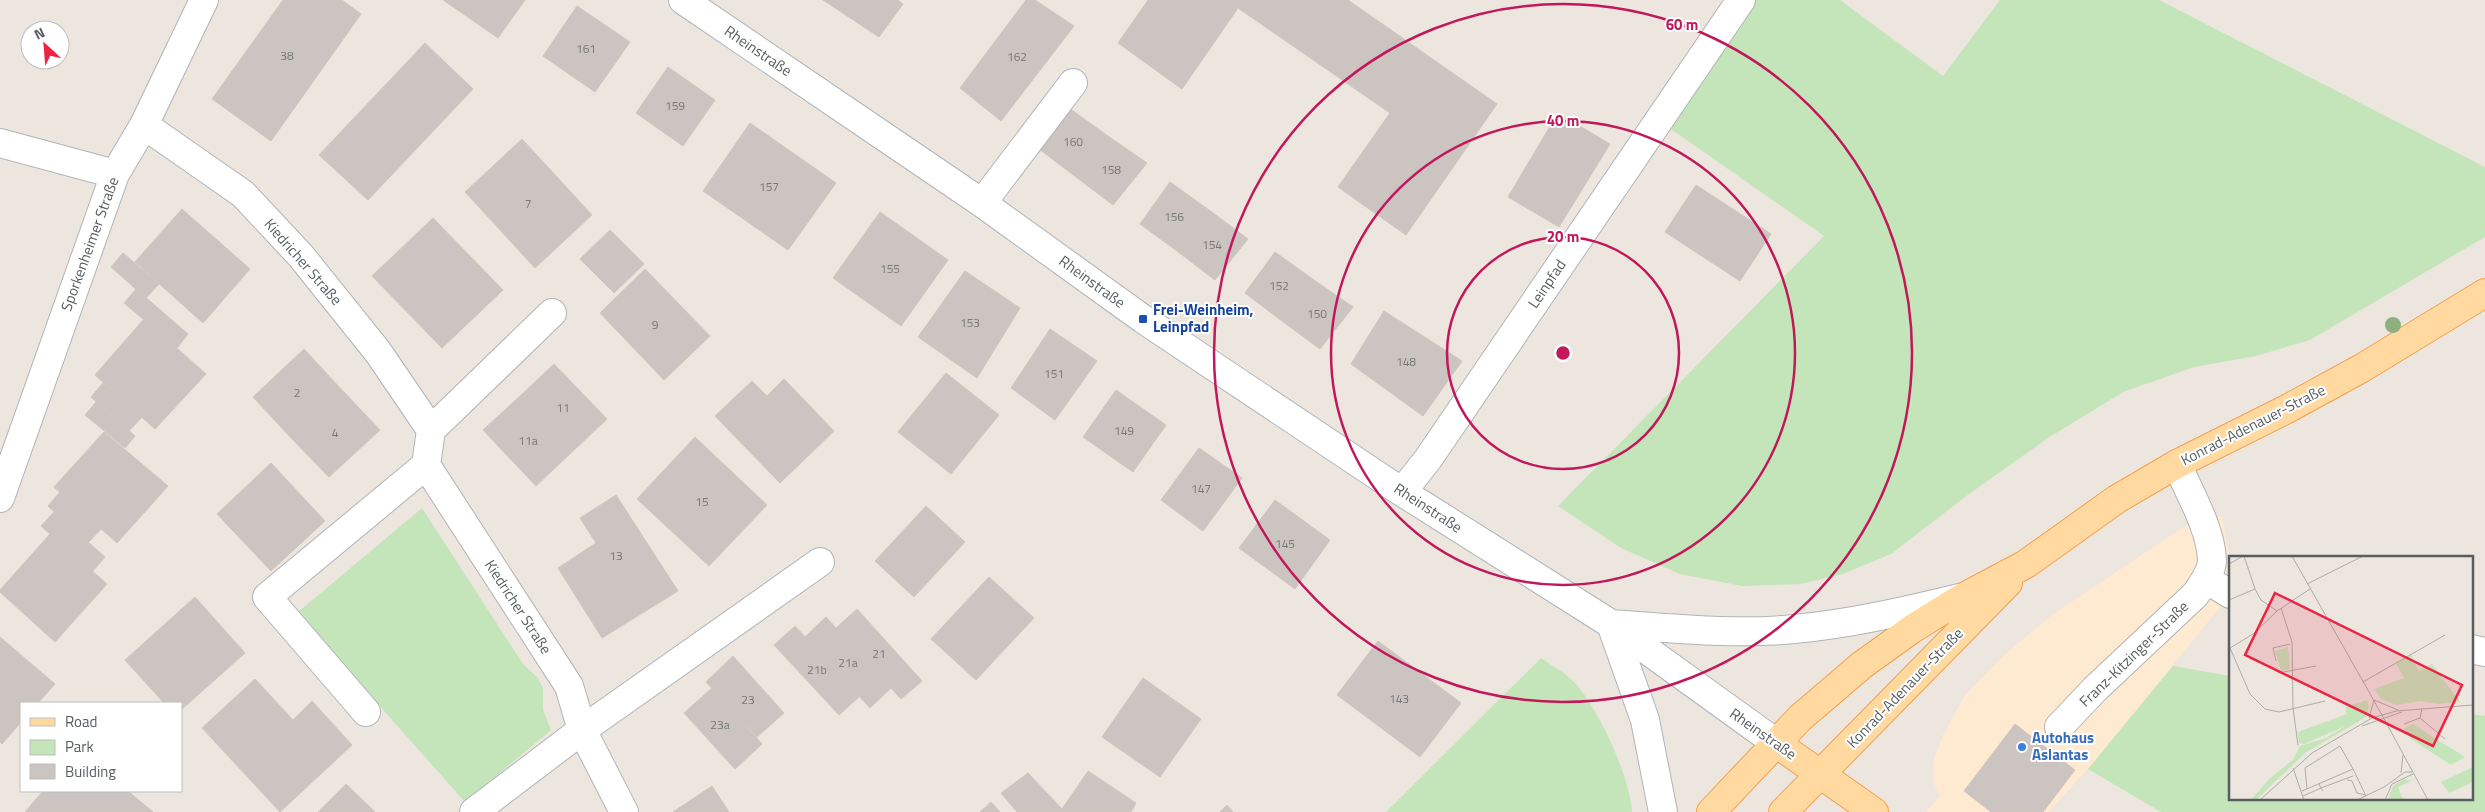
<svg xmlns="http://www.w3.org/2000/svg" width="2485" height="812" viewBox="0 0 2485 812" font-family="'Titillium Web',sans-serif">
	<style>
		.commercial { fill: #fee9d1 }
		.green { fill: #c4e5b9 }
		.building { fill: #cbc4c0; stroke: #d0c6bd }
		.lines { fill: none; stroke-linecap: round; stroke-linejoin: round }
		.minor-casing { stroke: #b0b4b7; stroke-width: 30 }
		.major-casing { stroke: #f49f4f; stroke-width: 30 }
		.minor { stroke: #fff; stroke-width: 28 }
		.major { stroke: #ffd9a0; stroke-width: 28 }
		.tree { fill: #8eb17f }
		.ring { fill: none; stroke: #c2185b; stroke-width: 2.5 }
		.transit-dot { fill: #1a4fb4; stroke: #fff; stroke-width: 2 }
		.shop-dot { fill: #3f7fe0; stroke: #fff; stroke-width: 2 }
		.labels { text-anchor: middle; stroke-width: 4; stroke-linejoin: round; paint-order: stroke }
		.number-label { font-size: 12px; fill: #757878 }
		.street-label { font-size: 15px; fill: #585e60; stroke: #fff }
		.transit-label { font-size: 15px; font-weight: bold; fill: #164399; stroke: #fff; text-anchor: start }
		.shop-label { font-size: 15px; font-weight: bold; fill: #366cbe; stroke: #fff; text-anchor: start }
		.inset-road { fill: none; stroke: #adaca8; stroke-width: 1 }
		.view { fill: #ec2444; fill-opacity: 0.15; stroke: #ec2444; stroke-width: 2.5 }
		.inset-edge { fill: none; stroke: #585e60; stroke-width: 2.5 }
		.centre { fill: #c2185b; stroke: #fff; stroke-width: 2.5 }
		.ring-label { font-size: 15px; text-anchor: middle; font-weight: bold; fill: #c2185b; stroke: #fff; stroke-width: 4; stroke-linejoin: round; paint-order: stroke }
	</style>
	<rect width="100%" height="100%" fill="#ece6de"/>
	<path class="commercial" d="M 2222,516 L 2230,559 L 2230,595 L 2088,769 L 2048,812 L 1926,812 L 1940,796 L 1933,781 L 1934,759 L 1943,735 L 1965,695 L 2004,655 L 2052,615 L 2191,522 Z"/>
	<path class="green" d="M 1741,0 L 1840,0 L 1943,76 L 2000,0 L 2159,0 L 2485,167 L 2485,237 L 2310,340 L 2256,356 L 2194,367 L 2123,392 L 2048,438 L 1969,494 L 1891,554 L 1843,574 L 1800,584 L 1742,586 L 1680,574 L 1621,548 L 1558,506 L 1824,236 L 1658,120 Z
		M 422,508 L 523,664 L 537,677 L 543,688 L 543,710 L 551,730 L 465,802 L 297,613 Z
		M 1541,658 C 1552,666 1566,673 1575,683 C 1599,709 1630,777 1632,812 L 1386,812 Z
		M 2173,666 L 2230,676 L 2230,798 L 2471,798 L 2471,714 L 2485,716 L 2485,812 L 2161,812 L 2088,769 Z"/>
	<path class="building" d="M 283,0 L 342,0 L 361,14 L 271,141 L 212,99 Z
		M 443,0 L 472,0 L 462,13 Z
		M 472,0 L 525,0 L 498,38 L 462,13 Z
		M 823,0 L 898,0 L 903,4 L 879,37 Z
		M 1026,0 L 1035,0 L 1074,26 L 1001,121 L 960,88 Z
		M 1148,0 L 1348,0 L 1497,104 L 1406,235 L 1338,187 L 1390,113 L 1238,8 L 1182,89 L 1118,43 Z
		M 577,6 L 630,42 L 595,92 L 543,56 Z
		M 425,43 L 473,89 L 368,200 L 319,155 Z
		M 668,67 L 715,100 L 683,146 L 636,113 Z
		M 1069,108 L 1108,136 L 1076,177 L 1039,149 Z
		M 1558,113 L 1610,144 L 1559,227 L 1508,197 Z
		M 750,123 L 836,183 L 788,250 L 703,191 Z
		M 1108,136 L 1147,163 L 1113,205 L 1076,177 Z
		M 522,139 L 592,215 L 535,268 L 465,192 Z
		M 1170,182 L 1209,210 L 1177,251 L 1140,224 Z
		M 1696,185 L 1771,234 L 1740,281 L 1665,232 Z
		M 182,209 L 250,269 L 203,323 L 135,262 Z
		M 1209,210 L 1248,239 L 1215,280 L 1177,251 Z
		M 880,212 L 948,260 L 901,326 L 833,278 Z
		M 433,218 L 503,290 L 442,348 L 372,276 Z
		M 610,230 L 644,264 L 614,293 L 580,259 Z
		M 1275,252 L 1314,280 L 1282,321 L 1245,293 Z
		M 123,253 L 159,284 L 146,298 L 111,267 Z
		M 645,269 L 710,336 L 664,380 L 600,313 Z
		M 965,271 L 1020,308 L 977,378 L 918,337 Z
		M 1314,280 L 1353,307 L 1320,349 L 1282,321 Z
		M 136,289 L 188,334 L 177,348 L 124,303 Z
		M 1384,311 L 1462,361 L 1423,416 L 1351,364 Z
		M 144,319 L 206,374 L 155,429 L 95,375 Z
		M 1050,329 L 1097,361 L 1055,420 L 1011,388 Z
		M 304,349 L 341,389 L 290,437 L 253,397 Z
		M 554,364 L 607,419 L 572,452 L 519,397 Z
		M 946,373 L 999,415 L 951,474 L 898,432 Z
		M 784,379 L 834,431 L 780,483 L 715,416 L 752,381 L 767,396 Z
		M 103,383 L 142,417 L 129,431 L 91,397 Z
		M 341,389 L 380,430 L 329,477 L 290,437 Z
		M 1116,390 L 1166,425 L 1133,472 L 1083,437 Z
		M 519,397 L 572,452 L 536,486 L 483,430 Z
		M 96,402 L 135,436 L 125,448 L 85,415 Z
		M 104,432 L 168,486 L 117,543 L 54,487 Z
		M 695,437 L 767,505 L 709,566 L 637,499 Z
		M 1199,448 L 1242,478 L 1203,531 L 1161,500 Z
		M 271,463 L 325,521 L 271,571 L 217,514 Z
		M 60,492 L 101,529 L 88,543 L 48,506 Z
		M 616,495 L 678,591 L 602,638 L 558,568 L 596,543 L 580,518 Z
		M 1275,500 L 1330,540 L 1295,589 L 1239,548 Z
		M 926,506 L 965,542 L 914,597 L 875,561 Z
		M 54,512 L 105,557 L 92,572 L 41,526 Z
		M 50,534 L 107,584 L 55,642 L 0,592 L 0,590 Z
		M 989,577 L 1034,618 L 976,680 L 931,639 Z
		M 195,597 L 245,653 L 181,710 L 181,703 L 164,703 L 125,660 Z
		M 857,609 L 922,681 L 901,699 L 836,628 Z
		M 826,617 L 891,688 L 870,708 L 805,637 Z
		M 795,626 L 860,696 L 839,715 L 774,645 Z
		M 0,637 L 55,684 L 38,703 L 21,703 L 21,722 L 2,744 L 0,742 Z
		M 1378,641 L 1461,703 L 1420,757 L 1337,695 Z
		M 733,656 L 784,713 L 757,737 L 706,682 Z
		M 1143,678 L 1201,719 L 1160,777 L 1102,737 Z
		M 255,679 L 293,720 L 312,701 L 352,745 L 280,812 L 202,728 Z
		M 712,688 L 762,744 L 735,769 L 684,713 Z
		M 2015,724 L 2075,770 L 2043,812 L 1991,812 L 1964,791 Z
		M 1088,771 L 1136,803 L 1131,812 L 1060,812 Z
		M 1028,773 L 1062,809 L 1060,812 L 1017,812 L 1001,793 Z
		M 346,784 L 375,812 L 318,812 Z
		M 712,786 L 729,812 L 673,812 Z
		M 43,791 L 128,791 L 153,812 L 25,812 Z
		M 991,802 L 1000,812 L 980,812 Z
		M 1227,805 L 1233,812 L 1220,812 Z"/>
	<g class="lines">
		<g class="minor-casing">
			<path id="minor" d="M 683,0 L 982,203 L 1143,319 L 1402,492 L 1611,624 L 1776,743
				M 144,125 L 243,194 L 301,256 L 378,352 L 431,430 L 426,465 L 569,686 L 582,730 L 624,812
				M 0,143 L 115,174
				M 982,203 L 1073,83
				M 431,430 L 552,313
				M 1402,492 L 1428,459 L 1741,0
				M 0,498 L 115,174 L 144,125 L 204,0
				M 2206,579 L 2230,594
				M 1611,624 C 1672,628 1734,635 1794,629 C 1850,624 1905,611 1959,598
				M 1611,624 L 1645,720 L 1663,812
				M 2471,649 L 2485,652
				M 366,712 L 267,597 L 426,465
				M 2059,727 L 2095,689 L 2195,595 C 2202,585 2212,572 2212,560 C 2211,529 2189,492 2177,464
				M 474,812 L 582,730 L 820,562"/>
		</g>
		<g class="major-casing">
			<path id="major" d="M 1776,743 L 1874,812
				M 1711,812 L 1800,718 L 1862,665 L 1912,629 L 1962,598 L 2026,564 L 2117,499 L 2177,464 L 2287,409 L 2362,368 L 2485,293
				M 1783,812 L 2008,583"/>
		</g>
		<use href="#minor" class="minor"/>
		<use href="#major" class="major"/>
	</g>
	<circle class="tree" cx="2393" cy="325" r="8"/>
	<g class="ring">
		<circle cx="1563" cy="353" r="116"/>
		<circle cx="1563" cy="353" r="232"/>
		<circle cx="1563" cy="353" r="349"/>
	</g>
	<rect class="transit-dot" x="1138" y="314" width="10" height="10" rx="2.5"/>
	<circle class="shop-dot" cx="2022" cy="747" r="5"/>
	<g class="labels">
		<g class="number-label">
			<text x="586" y="53">161</text>
			<text x="287" y="60">38</text>
			<text x="1017" y="61">162</text>
			<text x="675" y="110">159</text>
			<text x="1073" y="146">160</text>
			<text x="1111" y="174">158</text>
			<text x="769" y="191">157</text>
			<text x="528" y="208">7</text>
			<text x="1174" y="221">156</text>
			<text x="1212" y="249">154</text>
			<text x="890" y="273">155</text>
			<text x="1279" y="290">152</text>
			<text x="1317" y="318">150</text>
			<text x="970" y="327">153</text>
			<text x="655" y="329">9</text>
			<text x="1406" y="366">148</text>
			<text x="1054" y="378">151</text>
			<text x="297" y="397">2</text>
			<text x="563" y="412">11</text>
			<text x="1124" y="435">149</text>
			<text x="335" y="437">4</text>
			<text x="528" y="445">11a</text>
			<text x="1201" y="493">147</text>
			<text x="702" y="506">15</text>
			<text x="1285" y="548">145</text>
			<text x="616" y="560">13</text>
			<text x="879" y="658">21</text>
			<text x="848" y="667">21a</text>
			<text x="817" y="674">21b</text>
			<text x="1399" y="703">143</text>
			<text x="748" y="704">23</text>
			<text x="720" y="729">23a</text>
		</g>
		<g class="street-label">
			<text transform="translate(758 51) rotate(34)" y="5">Rheinstraße</text>
			<text transform="translate(90 244) rotate(-70)" y="5">Sporkenheimer Straße</text>
			<text transform="translate(303 262) rotate(49)" y="5">Kiedricher Straße</text>
			<text transform="translate(1092 282) rotate(36)" y="5">Rheinstraße</text>
			<text transform="translate(1547 284) rotate(-56)" y="5">Leinpfad</text>
			<text transform="translate(2253 425) rotate(-27)" y="5">Konrad-Adenauer-Straße</text>
			<text transform="translate(1428 508) rotate(33)" y="5">Rheinstraße</text>
			<text transform="translate(518 607) rotate(57)" y="5">Kiedricher Straße</text>
			<text transform="translate(2134 654) rotate(-44)" y="5">Franz-Kitzinger-Straße</text>
			<text transform="translate(1905 688) rotate(-46)" y="5">Konrad-Adenauer-Straße</text>
			<text transform="translate(1763 734) rotate(35)" y="5">Rheinstraße</text>
		</g>
		<g class="transit-label">
			<text x="1153" y="315">Frei-Weinheim,<tspan x="1153" dy="17">Leinpfad</tspan></text>
		</g>
		<g class="shop-label">
			<text x="2032" y="743">Autohaus<tspan x="2032" dy="17">Aslantas</tspan></text>
		</g>
	</g>
	<g transform="translate(2229 556)">
		<rect width="244" height="244" fill="#ece6de"/>
		<path d="M 59,91 L 61,113 L 52,115 L 46,95 ZM 182,99 L 190,115 L 203,108 L 231,146 L 208,148 L 192,145 L 168,149 L 152,143 L 145,133 L 175,122 L 167,108 ZM 138,144 L 140,151 L 137,161 L 76,197 L 27,244 L 22,244 L 40,223 L 64,204 L 71,190 L 97,182 L 116,170 L 75,188 L 70,187 L 69,176 L 118,158 L 116,151 ZM 185,168 L 202,180 L 236,201 L 222,209 L 182,183 L 175,172 ZM 244,211 L 244,226 L 220,237 L 212,226 ZM 175,223 L 182,225 L 169,231 L 174,244 L 159,244 L 164,230 Z" fill="#c4e5b9"/>
		<path class="inset-road" d="M 63,0 L 153,159M 0,8 L 14,0M 78,28 L 134,0M 26,33 L 32,44 L 48,55M 0,44 L 26,33 L 15,0M 52,52 L 63,86 L 64,152 L 69,189M 1,92 L 21,138 L 36,153 L 50,156 L 96,145M 1,92 L 24,78 L 48,55 L 81,33M 47,105 L 44,92 L 61,88M 49,117 L 87,110M 134,126 L 216,79M 145,144 L 169,154M 153,159 L 199,244M 140,162 L 145,144M 191,162 L 216,183M 175,168 L 191,162 L 193,153M 133,170 L 173,156M 64,212 L 75,244M 172,217 L 174,199M 118,224 L 123,225 L 128,237 L 136,239M 90,228 L 92,232 L 124,220M 78,233 L 76,212 L 111,190 L 124,213M 73,235 L 124,213 L 137,240M 74,240 L 92,232 L 94,235M 31,244 L 83,197 L 143,162 L 167,155 L 244,149M 128,244 L 155,231 L 176,216 L 183,216M 156,244 L 163,228 L 184,218"/>
		<path class="view" d="M 46,37 L 233,129 L 204,190 L 16,99 Z"/>
		<rect width="244" height="244" class="inset-edge"/>
	</g>
	<circle cx="1563" cy="353" r="8" class="centre"/>
	<g class="ring-label">
		<text x="1682" y="30">60 m</text>
		<text x="1563" y="126">40 m</text>
		<text x="1563" y="242">20 m</text>
	</g>
	<rect x="20" y="702" width="162" height="90" fill="#ffffff" stroke="#bcbfbf"/>
	<rect x="30" y="718" width="25" height="8" fill="#ffd9a0" stroke="#bcbfbf"/>
	<text x="65" y="727" font-size="15" fill="#585e60">Road</text>
	<rect x="30" y="740" width="25" height="15" fill="#c4e5b9" stroke="#bcbfbf"/>
	<text x="65" y="752" font-size="15" fill="#585e60">Park</text>
	<rect x="30" y="764" width="25" height="15" fill="#cbc4c0" stroke="#bcbfbf"/>
	<text x="65" y="777" font-size="15" fill="#585e60">Building</text>
	<g transform="translate(45 45) rotate(334)"><circle r="24" fill="#ffffff" stroke="#bcbfbf"/>
	<path d="M0-4L9 19L0 12L-9 19Z" fill="#ec2444"/>
	<text y="-8" font-size="14" font-weight="bold" text-anchor="middle" fill="#585e60">N</text>
	</g>
</svg>
